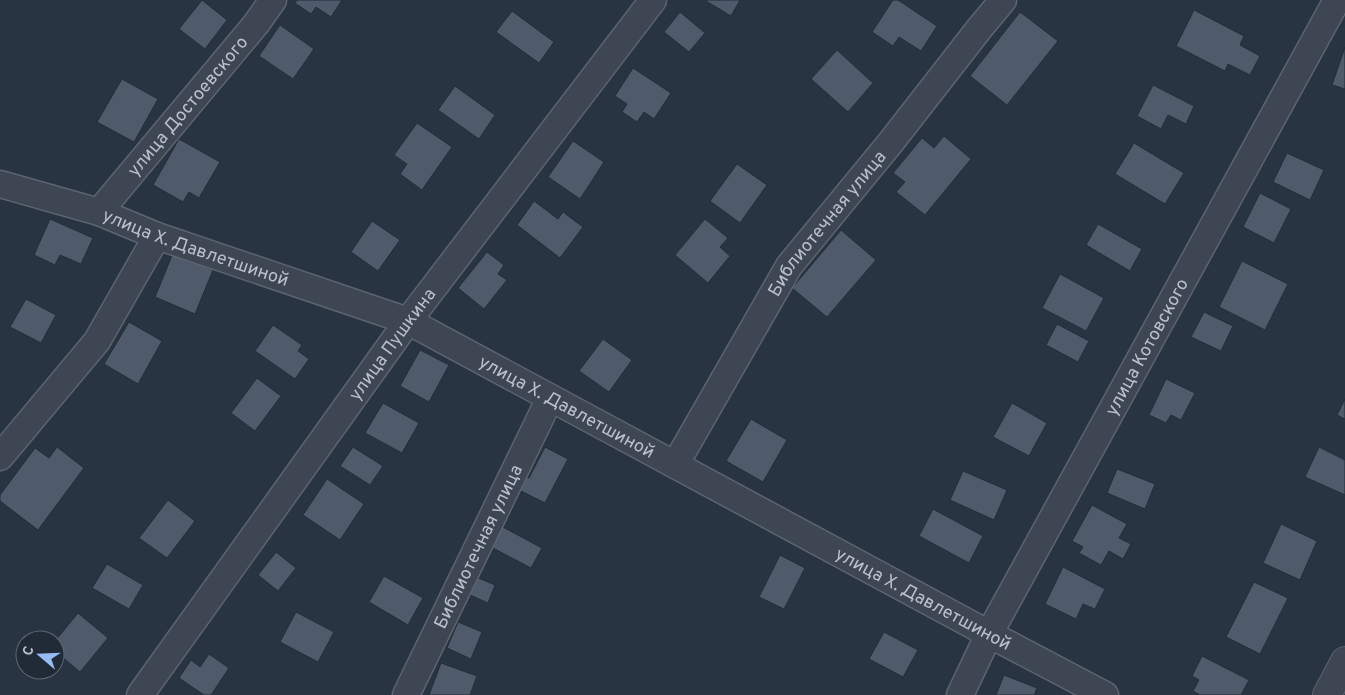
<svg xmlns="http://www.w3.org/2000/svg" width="1345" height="695" viewBox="0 0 1345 695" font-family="Overpass,sans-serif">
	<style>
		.building { fill: #4f5b6b; stroke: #232d3a }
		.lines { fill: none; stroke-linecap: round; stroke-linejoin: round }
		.minor-casing { stroke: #5b6470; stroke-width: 29 }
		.tertiary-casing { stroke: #5b6470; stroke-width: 30 }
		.minor { stroke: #3d4652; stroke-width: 26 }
		.tertiary { stroke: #3d4652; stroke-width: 28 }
		.labels { text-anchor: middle; stroke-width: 4; stroke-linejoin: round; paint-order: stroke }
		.street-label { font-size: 18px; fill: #bac1cc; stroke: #212b38 }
	</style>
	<rect width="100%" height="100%" fill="#293442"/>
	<path class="building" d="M 202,0 L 227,20 L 205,49 L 179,29 Z
		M 297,0 L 342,0 L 331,17 L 316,7 L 311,14 L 295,3 Z
		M 707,0 L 740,0 L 731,16 L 706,1 Z
		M 893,0 L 898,0 L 937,26 L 921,51 L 899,37 L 893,46 L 872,32 Z
		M 1194,10 L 1244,36 L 1240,45 L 1260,56 L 1250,75 L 1228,64 L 1225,71 L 1176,46 Z
		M 512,11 L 554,42 L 539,63 L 496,32 Z
		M 680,12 L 705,33 L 689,52 L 664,32 Z
		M 1020,12 L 1058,41 L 1007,105 L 970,76 Z
		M 280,25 L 314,49 L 293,79 L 259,56 Z
		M 1345,47 L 1345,89 L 1332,85 Z
		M 837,50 L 873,83 L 848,112 L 811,79 Z
		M 633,68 L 671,93 L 654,119 L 644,112 L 637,122 L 622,112 L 627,104 L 615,96 Z
		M 122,79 L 158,99 L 134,142 L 97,122 Z
		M 1153,85 L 1194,106 L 1186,124 L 1168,115 L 1161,129 L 1137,116 Z
		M 455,86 L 495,115 L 479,139 L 438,110 Z
		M 417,123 L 452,147 L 422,190 L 400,174 L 407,164 L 394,155 Z
		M 944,136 L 971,159 L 925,215 L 896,192 L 905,182 L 893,173 L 922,138 L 934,148 Z
		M 179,139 L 220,162 L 199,198 L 189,192 L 183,202 L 153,185 Z
		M 573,141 L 604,162 L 580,199 L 548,177 Z
		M 1134,143 L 1184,173 L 1165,204 L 1115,174 Z
		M 1287,153 L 1324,170 L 1310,200 L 1273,182 Z
		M 737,164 L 767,185 L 740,223 L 710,201 Z
		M 1260,193 L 1291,209 L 1274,243 L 1243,227 Z
		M 534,201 L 558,219 L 563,212 L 583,227 L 560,258 L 517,225 Z
		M 50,219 L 93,238 L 81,264 L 60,255 L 55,265 L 34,255 Z
		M 705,219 L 728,238 L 720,247 L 730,256 L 708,283 L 675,255 Z
		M 372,221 L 400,240 L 378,271 L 351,252 Z
		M 1098,224 L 1142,249 L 1130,271 L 1086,245 Z
		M 841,230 L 876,260 L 827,317 L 792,288 Z
		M 487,252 L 504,265 L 498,274 L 507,280 L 484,309 L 458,288 Z
		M 173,253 L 213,270 L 195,314 L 155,297 Z
		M 1242,261 L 1288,284 L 1265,330 L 1219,307 Z
		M 1060,274 L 1104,298 L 1086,331 L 1042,308 Z
		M 26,299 L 56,315 L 41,343 L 10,327 Z
		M 1204,312 L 1233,326 L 1221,351 L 1191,337 Z
		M 129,322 L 162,341 L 138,384 L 104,364 Z
		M 1057,324 L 1089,341 L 1078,362 L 1046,345 Z
		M 273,325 L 302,345 L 298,351 L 309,359 L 295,379 L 255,351 Z
		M 603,339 L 632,360 L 609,392 L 579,371 Z
		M 420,350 L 449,365 L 429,402 L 400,386 Z
		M 257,378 L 281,396 L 255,431 L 231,413 Z
		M 1166,379 L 1195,393 L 1181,420 L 1171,415 L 1166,423 L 1149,415 Z
		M 1345,399 L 1345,419 L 1337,415 Z
		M 383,403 L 419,423 L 402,453 L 365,433 Z
		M 1012,403 L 1047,423 L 1029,456 L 993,437 Z
		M 751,419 L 787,440 L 763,482 L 726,461 Z
		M 57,447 L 84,468 L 38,530 L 0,501 L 0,495 L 35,448 L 49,458 Z
		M 353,447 L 383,466 L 370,485 L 340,466 Z
		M 545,447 L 568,459 L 545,503 L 517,489 L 524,476 L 529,478 Z
		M 1319,447 L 1345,460 L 1345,495 L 1305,477 Z
		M 1117,469 L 1155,484 L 1145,509 L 1107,493 Z
		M 963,471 L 1007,490 L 994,520 L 950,500 Z
		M 327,479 L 364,504 L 340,540 L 303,515 Z
		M 168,500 L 195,521 L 167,558 L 139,538 Z
		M 1092,505 L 1127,524 L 1119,538 L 1131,544 L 1123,559 L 1109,551 L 1101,565 L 1079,553 L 1083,547 L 1072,541 Z
		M 933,509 L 983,536 L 969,563 L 919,536 Z
		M 1281,524 L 1317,541 L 1300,580 L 1263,563 Z
		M 501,526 L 542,548 L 531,568 L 491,547 Z
		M 276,552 L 296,568 L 278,591 L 258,575 Z
		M 780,555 L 805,568 L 784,609 L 759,597 Z
		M 107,564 L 143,585 L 129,609 L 92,588 Z
		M 1063,567 L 1105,589 L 1095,609 L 1083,604 L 1076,619 L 1045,604 Z
		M 469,574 L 495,585 L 488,603 L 461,591 Z
		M 384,576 L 423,598 L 408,625 L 369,602 Z
		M 1254,582 L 1288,598 L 1260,654 L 1226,637 Z
		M 296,612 L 334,632 L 318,662 L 280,642 Z
		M 78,613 L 108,638 L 80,672 L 55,651 L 55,641 Z
		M 458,622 L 482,632 L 471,659 L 447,648 Z
		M 884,632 L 918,650 L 903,677 L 869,659 Z
		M 209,654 L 229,668 L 211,695 L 204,695 L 179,678 L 191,660 L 200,667 Z
		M 1202,656 L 1249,680 L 1241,695 L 1200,695 L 1193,691 L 1199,680 L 1192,676 Z
		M 441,663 L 477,676 L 470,695 L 429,695 Z
		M 1004,675 L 1037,688 L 1034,695 L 996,695 Z"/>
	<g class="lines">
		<g class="minor-casing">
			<g id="minor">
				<path id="s1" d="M 0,184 L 99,212 L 157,236 L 408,321 L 989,634 L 1105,695"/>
				<path id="s2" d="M 99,212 L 256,24 L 273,0"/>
				<path d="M 0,457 L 97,341 L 157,236"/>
				<path id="s3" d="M 675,465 L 789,266 L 891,142 L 979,29 L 1003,0"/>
				<path id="s4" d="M 140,695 L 408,321 L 653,0"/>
				<path id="s5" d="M 406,695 L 550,398"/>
				<path id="s6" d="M 960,695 L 989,634 L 1337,0"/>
			</g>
		</g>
		<g class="tertiary-casing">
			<path id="tertiary" d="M 1327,695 L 1345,661"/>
		</g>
		<use href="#minor" class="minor"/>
		<use href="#tertiary" class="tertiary"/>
	</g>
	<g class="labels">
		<g class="street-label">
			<text dy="6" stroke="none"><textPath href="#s2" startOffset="138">улица Достоевского</textPath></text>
			<text dy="6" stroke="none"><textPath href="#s3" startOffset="286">Библиотечная улица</textPath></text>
			<text dy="6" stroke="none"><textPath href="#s1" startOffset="206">улица Х. Давлетшиной</textPath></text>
			<text dy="6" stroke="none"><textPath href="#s4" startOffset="432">улица Пушкина</textPath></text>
			<text dy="6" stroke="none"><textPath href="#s6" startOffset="395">улица Котовского</textPath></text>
			<text dy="6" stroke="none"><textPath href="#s1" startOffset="611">улица Х. Давлетшиной</textPath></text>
			<text dy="6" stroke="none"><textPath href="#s5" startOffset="165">Библиотечная улица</textPath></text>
			<text dy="6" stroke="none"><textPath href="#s1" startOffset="1016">улица Х. Давлетшиной</textPath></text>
		</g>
	</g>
	<g transform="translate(40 655) rotate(289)"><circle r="24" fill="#212b38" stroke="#5e6773"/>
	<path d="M0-4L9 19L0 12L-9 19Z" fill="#97bcf4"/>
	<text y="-8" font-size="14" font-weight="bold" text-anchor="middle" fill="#bac1cc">С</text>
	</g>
</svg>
